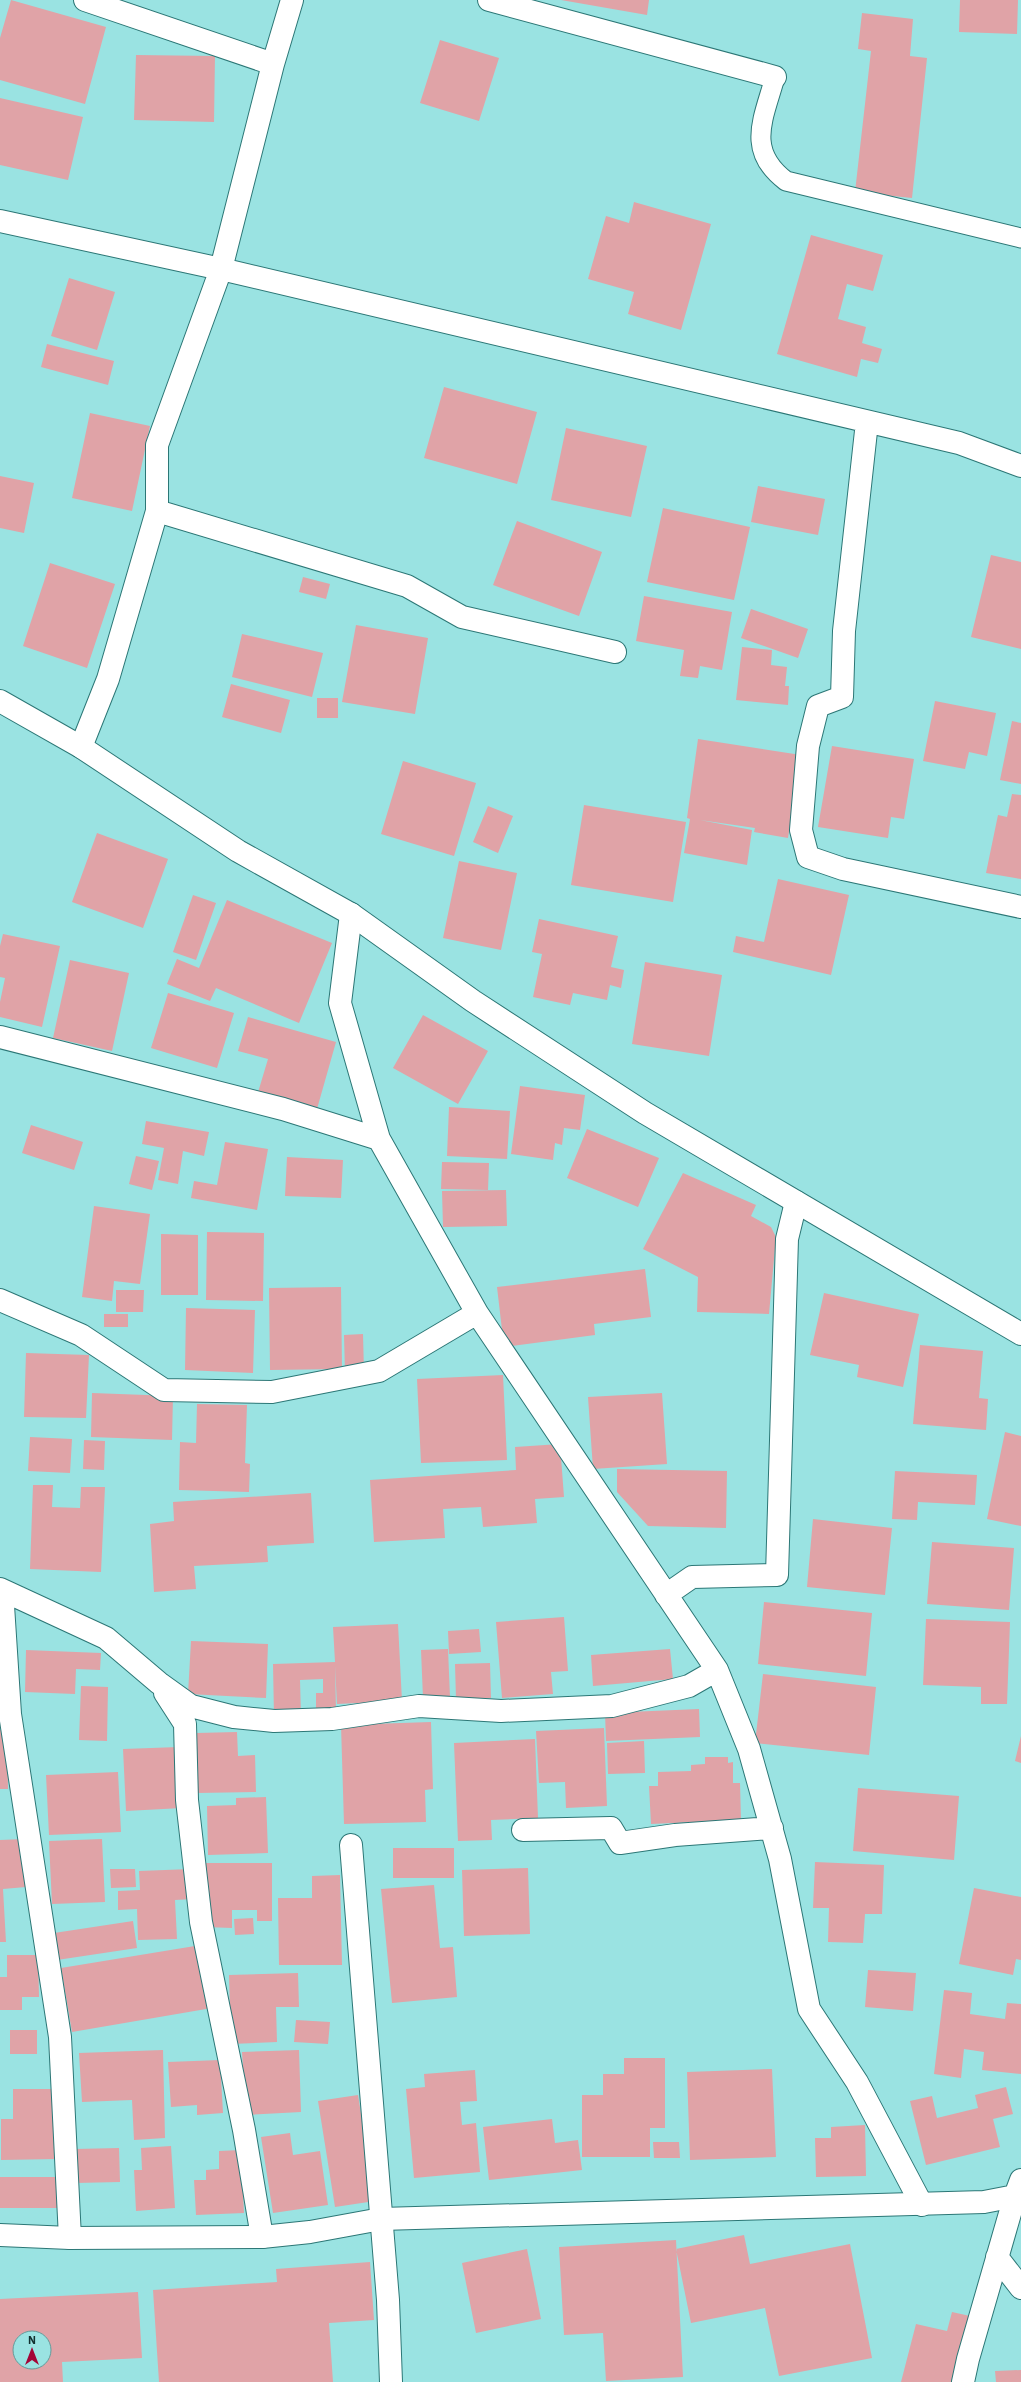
<svg xmlns="http://www.w3.org/2000/svg" width="1021" height="2382" viewBox="0 0 1021 2382" font-family="'IBM Plex Sans',sans-serif">
	<style>
		.building { fill: #e0a3a7; fill-rule: evenodd }
		.lines { fill: none; stroke-linecap: round; stroke-linejoin: round }
		.service-casing { stroke: #2c7776; stroke-width: 21 }
		.minor-casing { stroke: #2c7776; stroke-width: 24 }
		.tertiary-casing { stroke: #2c7776; stroke-width: 24 }
		.service { stroke: #fff; stroke-width: 19 }
		.minor { stroke: #fff; stroke-width: 22 }
		.tertiary { stroke: #fff; stroke-width: 22 }
	</style>
	<rect width="100%" height="100%" fill="#9ae3e2"/>
	<path class="building" d="M 11,0 L 106,27 L 85,104 L 0,80 L 0,38 Z
		M 561,0 L 649,0 L 647,15 Z
		M 960,0 L 1018,0 L 1017,34 L 959,32 Z
		M 862,13 L 913,19 L 910,56 L 927,58 L 912,198 L 855,192 L 871,51 L 858,49 Z
		M 440,40 L 499,58 L 479,121 L 420,103 Z
		M 136,55 L 215,56 L 214,122 L 134,120 Z
		M 0,98 L 83,117 L 68,180 L 0,165 Z
		M 634,202 L 711,224 L 681,330 L 628,314 L 634,292 L 588,279 L 606,216 L 629,223 Z
		M 811,235 L 883,255 L 873,291 L 847,284 L 838,319 L 866,327 L 862,343 L 882,349 L 878,363 L 861,359 L 857,377 L 777,354 Z
		M 69,278 L 115,292 L 97,350 L 51,336 Z
		M 47,344 L 114,361 L 108,385 L 41,367 Z
		M 444,387 L 537,412 L 517,484 L 424,458 Z
		M 90,413 L 150,426 L 132,511 L 72,498 Z
		M 566,428 L 647,446 L 631,517 L 551,500 Z
		M 0,476 L 34,483 L 24,533 L 0,528 Z
		M 758,486 L 825,499 L 818,535 L 751,522 Z
		M 663,508 L 750,527 L 734,600 L 647,582 Z
		M 517,521 L 602,552 L 579,616 L 493,585 Z
		M 991,555 L 1021,562 L 1021,649 L 971,637 Z
		M 50,563 L 115,584 L 87,668 L 23,646 Z
		M 303,577 L 330,584 L 326,599 L 299,592 Z
		M 644,596 L 732,612 L 722,670 L 700,666 L 698,678 L 680,676 L 684,650 L 636,641 Z
		M 751,609 L 808,629 L 798,658 L 741,638 Z
		M 356,625 L 428,638 L 415,714 L 342,702 Z
		M 242,634 L 323,653 L 312,697 L 232,677 Z
		M 742,647 L 772,650 L 771,665 L 787,667 L 785,686 L 789,686 L 788,705 L 736,700 Z
		M 231,684 L 290,700 L 281,733 L 222,717 Z
		M 317,698 L 338,698 L 338,718 L 317,718 Z
		M 935,701 L 996,713 L 987,756 L 969,752 L 965,769 L 923,761 Z
		M 1012,721 L 1021,723 L 1021,784 L 1000,780 Z
		M 698,739 L 801,755 L 788,838 L 754,832 L 755,828 L 700,820 L 752,830 L 747,865 L 684,853 L 690,819 L 687,818 Z
		M 832,746 L 914,759 L 904,819 L 891,817 L 888,838 L 818,827 Z
		M 403,761 L 476,783 L 454,856 L 381,834 Z
		M 1012,794 L 1021,795 L 1021,879 L 986,873 L 998,815 L 1007,817 Z
		M 584,805 L 686,822 L 673,902 L 571,885 Z
		M 488,806 L 513,816 L 498,853 L 473,842 Z
		M 97,833 L 168,859 L 143,928 L 72,902 Z
		M 459,861 L 517,873 L 501,950 L 443,938 Z
		M 778,879 L 849,895 L 831,975 L 733,952 L 736,936 L 764,942 Z
		M 193,895 L 216,903 L 196,960 L 173,952 Z
		M 227,900 L 332,943 L 299,1023 L 216,988 L 210,1001 L 167,984 L 177,959 L 199,968 Z
		M 539,919 L 618,936 L 611,967 L 624,970 L 621,988 L 610,985 L 607,1000 L 573,993 L 570,1005 L 533,997 L 542,954 L 532,952 Z
		M 3,934 L 60,946 L 42,1027 L 0,1017 L 0,1002 L 5,978 L 0,977 L 0,946 Z
		M 70,960 L 129,973 L 112,1051 L 53,1038 Z
		M 645,962 L 722,975 L 709,1056 L 632,1044 Z
		M 168,993 L 234,1013 L 217,1068 L 151,1048 Z
		M 423,1015 L 488,1051 L 458,1104 L 393,1068 Z
		M 248,1017 L 336,1042 L 315,1116 L 256,1099 L 268,1059 L 238,1051 Z
		M 520,1086 L 585,1095 L 580,1130 L 564,1128 L 562,1145 L 555,1143 L 553,1160 L 511,1154 Z
		M 449,1107 L 510,1111 L 507,1159 L 447,1156 Z
		M 146,1121 L 209,1132 L 204,1156 L 183,1151 L 178,1184 L 158,1180 L 164,1148 L 142,1144 Z
		M 31,1125 L 83,1142 L 74,1170 L 22,1153 Z
		M 587,1129 L 659,1158 L 638,1207 L 567,1178 Z
		M 225,1142 L 268,1149 L 257,1210 L 191,1198 L 194,1181 L 217,1185 Z
		M 136,1156 L 159,1161 L 152,1190 L 129,1184 Z
		M 287,1157 L 343,1160 L 341,1198 L 285,1196 Z
		M 442,1162 L 489,1163 L 488,1190 L 441,1189 Z
		M 683,1173 L 756,1205 L 751,1216 L 771,1227 L 776,1237 L 769,1314 L 697,1312 L 698,1277 L 643,1249 Z
		M 506,1190 L 507,1226 L 443,1227 L 442,1191 Z
		M 94,1206 L 150,1214 L 140,1284 L 114,1281 L 112,1301 L 82,1297 Z
		M 207,1232 L 264,1233 L 263,1301 L 206,1300 Z
		M 161,1234 L 198,1235 L 198,1295 L 161,1295 Z
		M 645,1269 L 651,1317 L 594,1324 L 595,1335 L 504,1347 L 497,1287 Z
		M 341,1287 L 342,1369 L 270,1370 L 269,1288 Z
		M 116,1290 L 144,1290 L 143,1312 L 116,1312 Z
		M 824,1293 L 919,1314 L 903,1387 L 857,1377 L 859,1365 L 810,1355 Z
		M 186,1308 L 255,1310 L 253,1373 L 185,1370 Z
		M 104,1314 L 128,1314 L 128,1327 L 104,1327 Z
		M 363,1334 L 364,1372 L 345,1373 L 344,1335 Z
		M 920,1345 L 983,1351 L 979,1398 L 988,1399 L 986,1430 L 913,1424 Z
		M 26,1353 L 89,1355 L 86,1418 L 24,1417 Z
		M 503,1375 L 507,1460 L 421,1463 L 417,1379 Z
		M 92,1393 L 173,1396 L 172,1440 L 91,1437 Z
		M 662,1393 L 667,1464 L 593,1469 L 588,1397 Z
		M 197,1404 L 247,1405 L 245,1463 L 250,1464 L 249,1492 L 179,1490 L 180,1442 L 196,1443 Z
		M 1005,1432 L 1021,1436 L 1021,1526 L 987,1519 Z
		M 30,1437 L 72,1439 L 70,1473 L 28,1471 Z
		M 84,1440 L 105,1441 L 104,1470 L 83,1469 Z
		M 560,1444 L 564,1497 L 535,1499 L 537,1523 L 483,1527 L 481,1507 L 443,1509 L 445,1538 L 374,1542 L 370,1480 L 516,1470 L 515,1447 Z
		M 617,1469 L 727,1471 L 726,1528 L 648,1526 L 617,1492 Z
		M 895,1471 L 977,1475 L 975,1505 L 918,1502 L 917,1520 L 892,1519 Z
		M 33,1485 L 53,1485 L 52,1507 L 80,1508 L 81,1487 L 105,1487 L 101,1572 L 30,1569 Z
		M 311,1493 L 314,1543 L 267,1546 L 268,1562 L 194,1566 L 196,1589 L 154,1592 L 150,1524 L 174,1521 L 173,1502 Z
		M 813,1519 L 892,1528 L 885,1595 L 807,1587 Z
		M 932,1542 L 1014,1548 L 1009,1610 L 927,1604 Z
		M 764,1602 L 872,1613 L 866,1676 L 758,1664 Z
		M 564,1617 L 568,1671 L 551,1672 L 553,1694 L 502,1698 L 496,1622 Z
		M 926,1619 L 1010,1622 L 1007,1704 L 981,1704 L 981,1687 L 923,1685 Z
		M 398,1624 L 402,1701 L 337,1704 L 335,1666 L 336,1710 L 316,1711 L 316,1693 L 323,1693 L 323,1679 L 300,1680 L 301,1716 L 274,1717 L 273,1664 L 335,1662 L 333,1627 Z
		M 479,1629 L 481,1652 L 449,1654 L 448,1631 Z
		M 191,1641 L 268,1644 L 266,1698 L 188,1694 Z
		M 448,1649 L 450,1697 L 423,1698 L 421,1650 Z
		M 670,1649 L 673,1679 L 593,1686 L 591,1655 Z
		M 26,1650 L 101,1653 L 100,1670 L 76,1669 L 75,1694 L 25,1692 Z
		M 490,1663 L 491,1698 L 456,1699 L 455,1664 Z
		M 763,1674 L 876,1687 L 869,1755 L 755,1743 Z
		M 81,1686 L 108,1687 L 107,1741 L 79,1740 Z
		M 699,1709 L 700,1737 L 606,1741 L 605,1713 Z
		M 431,1722 L 433,1789 L 425,1790 L 426,1822 L 344,1824 L 341,1725 Z
		M 604,1728 L 607,1806 L 566,1808 L 565,1782 L 539,1783 L 536,1731 Z
		M 0,1730 L 7,1730 L 8,1789 L 0,1789 Z
		M 237,1732 L 238,1756 L 255,1755 L 256,1792 L 197,1793 L 196,1733 Z
		M 1021,1736 L 1021,1763 L 1015,1761 Z
		M 535,1739 L 538,1818 L 491,1820 L 492,1840 L 458,1841 L 454,1743 Z
		M 644,1741 L 645,1773 L 608,1774 L 607,1743 Z
		M 179,1747 L 182,1808 L 126,1811 L 123,1749 Z
		M 705,1757 L 728,1757 L 728,1763 L 733,1762 L 733,1783 L 740,1783 L 741,1820 L 651,1824 L 649,1786 L 658,1786 L 658,1772 L 691,1771 L 691,1765 L 705,1764 Z
		M 118,1772 L 121,1832 L 49,1835 L 46,1775 Z
		M 858,1788 L 959,1796 L 954,1860 L 853,1851 Z
		M 266,1797 L 268,1853 L 208,1855 L 207,1806 L 236,1805 L 236,1798 Z
		M 24,1839 L 26,1887 L 3,1889 L 6,1942 L 0,1942 L 0,1840 Z
		M 102,1839 L 105,1902 L 52,1904 L 49,1841 Z
		M 393,1848 L 454,1848 L 454,1878 L 393,1878 Z
		M 815,1862 L 884,1865 L 882,1914 L 865,1914 L 863,1943 L 828,1942 L 829,1908 L 813,1908 Z
		M 206,1863 L 272,1863 L 272,1921 L 257,1921 L 257,1910 L 232,1910 L 232,1928 L 205,1927 Z
		M 528,1868 L 530,1934 L 464,1936 L 462,1870 Z
		M 110,1869 L 135,1869 L 136,1887 L 111,1888 Z
		M 191,1869 L 193,1899 L 175,1900 L 177,1939 L 138,1940 L 137,1909 L 118,1910 L 118,1891 L 140,1890 L 139,1871 Z
		M 340,1875 L 342,1965 L 279,1965 L 278,1898 L 312,1898 L 312,1876 Z
		M 434,1885 L 440,1948 L 453,1947 L 457,1997 L 392,2003 L 381,1889 Z
		M 974,1888 L 1021,1897 L 1021,1960 L 1016,1959 L 1013,1975 L 959,1964 Z
		M 253,1918 L 254,1934 L 235,1935 L 234,1919 Z
		M 133,1921 L 137,1948 L 57,1960 L 54,1933 Z
		M 201,1945 L 212,2008 L 72,2032 L 61,1968 Z
		M 7,1955 L 38,1955 L 39,1997 L 22,1997 L 22,2010 L 0,2010 L 0,1977 L 7,1977 Z
		M 868,1970 L 916,1973 L 913,2011 L 865,2007 Z
		M 298,1973 L 299,2007 L 276,2007 L 277,2042 L 231,2044 L 229,1975 Z
		M 944,1990 L 972,1993 L 970,2014 L 1005,2019 L 1007,2003 L 1021,2004 L 1021,2074 L 982,2070 L 984,2052 L 964,2049 L 961,2078 L 934,2074 Z
		M 296,2020 L 330,2022 L 328,2044 L 294,2042 Z
		M 10,2030 L 37,2030 L 37,2054 L 10,2054 Z
		M 163,2050 L 165,2138 L 134,2140 L 132,2100 L 82,2102 L 79,2053 Z
		M 299,2050 L 301,2112 L 246,2115 L 242,2052 Z
		M 624,2058 L 665,2058 L 665,2128 L 650,2128 L 650,2157 L 582,2157 L 582,2095 L 603,2095 L 603,2074 L 624,2074 Z
		M 220,2060 L 223,2113 L 197,2115 L 197,2105 L 171,2107 L 168,2062 Z
		M 772,2069 L 776,2157 L 690,2160 L 687,2072 Z
		M 475,2070 L 477,2101 L 460,2102 L 462,2125 L 476,2123 L 480,2172 L 414,2178 L 406,2089 L 425,2087 L 424,2074 Z
		M 1006,2087 L 1013,2114 L 993,2119 L 1000,2147 L 926,2165 L 910,2101 L 932,2096 L 937,2118 L 978,2108 L 975,2095 Z
		M 13,2089 L 57,2089 L 57,2159 L 1,2160 L 1,2119 L 13,2119 Z
		M 358,2095 L 375,2201 L 335,2207 L 318,2101 Z
		M 552,2119 L 555,2143 L 578,2140 L 582,2170 L 489,2180 L 483,2127 Z
		M 865,2125 L 866,2176 L 816,2177 L 815,2138 L 831,2138 L 831,2127 Z
		M 290,2133 L 293,2155 L 320,2151 L 328,2205 L 273,2213 L 261,2137 Z
		M 653,2142 L 679,2142 L 680,2158 L 654,2158 Z
		M 171,2146 L 175,2208 L 136,2211 L 134,2170 L 142,2170 L 141,2148 Z
		M 119,2148 L 120,2182 L 76,2183 L 75,2149 Z
		M 241,2150 L 244,2213 L 196,2215 L 194,2180 L 206,2180 L 206,2170 L 219,2169 L 219,2151 Z
		M 0,2177 L 60,2177 L 60,2208 L 0,2208 Z
		M 744,2235 L 750,2264 L 850,2244 L 872,2358 L 779,2376 L 765,2308 L 691,2323 L 676,2249 Z
		M 676,2240 L 683,2377 L 606,2381 L 603,2333 L 564,2335 L 559,2247 Z
		M 527,2249 L 541,2319 L 476,2333 L 462,2263 Z
		M 370,2262 L 374,2320 L 329,2323 L 333,2382 L 159,2382 L 153,2290 L 277,2282 L 276,2269 Z
		M 138,2292 L 142,2358 L 62,2362 L 63,2382 L 0,2382 L 0,2299 ZM 20,2338 L 44,2338 L 44,2362 L 20,2362 Z
		M 952,2312 L 970,2316 L 954,2382 L 901,2382 L 916,2324 L 947,2331 Z
		M 1021,2370 L 1021,2382 L 996,2382 L 995,2371 Z"/>
	<g class="lines">
		<g class="service-casing">
			<path id="service" d="M 775,77 C 764,118 745,150 786,181 L 1021,238"/>
		</g>
		<g class="minor-casing">
			<path id="minor" d="M 85,0 L 273,64
				M 489,0 L 775,77
				M 0,221 L 221,269 L 959,443 L 1021,466
				M 867,422 L 844,631 L 842,697 L 818,706 L 808,746 L 801,830 L 808,857 L 843,869 L 1021,907
				M 157,511 L 407,586 L 462,617 L 615,652
				M 81,747 L 108,679 L 157,511 L 157,445 L 221,269 L 273,64 L 292,0
				M 351,914 L 340,1003 L 379,1139 L 477,1313 L 717,1670 L 749,1749 L 780,1859 L 809,2009 L 857,2082 L 922,2205
				M 0,1037 L 283,1109 L 379,1139
				M 0,1300 L 81,1335 L 164,1390 L 272,1392 L 379,1371 L 477,1313
				M 0,1589 L 106,1638 L 159,1683 L 191,1706 L 234,1717 L 274,1721 L 332,1719 L 419,1706 L 501,1711 L 612,1706 L 689,1686 L 717,1670
				M 2,1590 L 10,1714 L 60,2037 L 70,2238
				M 666,1595 L 692,1577 L 777,1575 L 787,1239 L 796,1202
				M 165,1693 L 185,1724 L 187,1800 L 201,1922 L 244,2130 L 262,2237
				M 523,1830 L 611,1828 L 620,1843 L 675,1835 L 772,1828
				M 351,1845 L 388,2300 L 391,2382
				M 997,2257 L 1021,2288
				M 963,2382 L 968,2359 L 1015,2196 L 1021,2201"/>
		</g>
		<g class="tertiary-casing">
			<path id="tertiary" d="M 0,701 L 81,747 L 238,851 L 351,914 L 473,1001 L 645,1113 L 1021,1334
				M 0,2235 L 70,2238 L 262,2237 L 310,2232 L 381,2219 L 984,2202 L 1015,2196 L 1021,2180"/>
		</g>
		<use href="#service" class="service"/>
		<use href="#minor" class="minor"/>
		<use href="#tertiary" class="tertiary"/>
	</g>
	<g transform="translate(32 2350)"><circle r="19" fill="#9ae3e2" stroke="#649c9b"/>
	<path d="M0-3L7 15L0 10L-7 15Z" fill="#a30537"/>
	<text y="-6" font-size="11" font-weight="bold" text-anchor="middle" fill="#123130">N</text>
	</g>
</svg>
